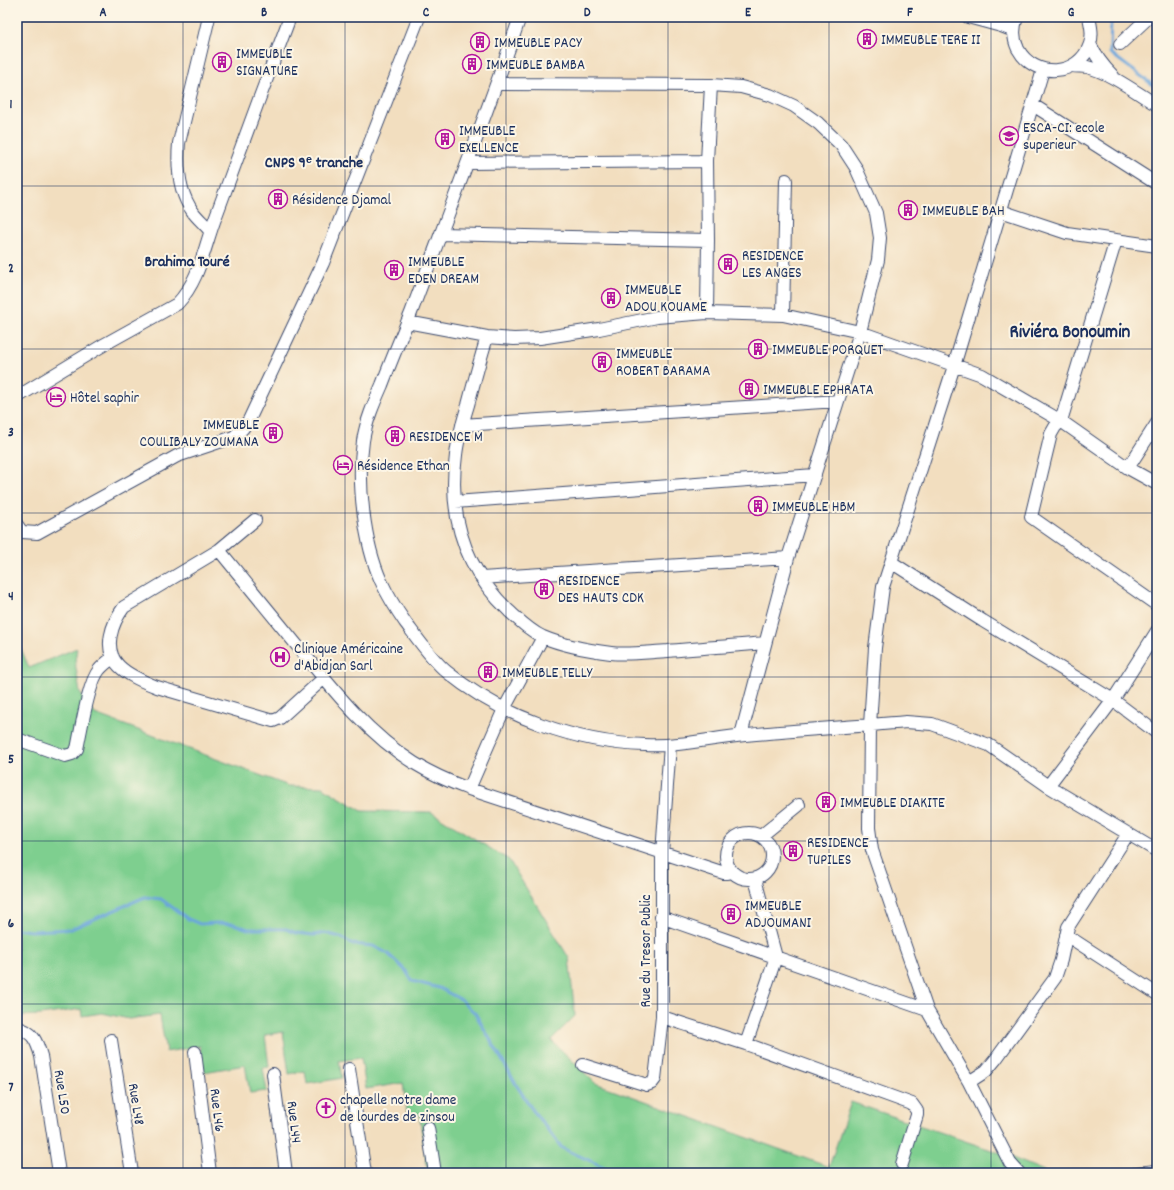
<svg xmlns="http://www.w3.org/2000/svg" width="1174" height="1190" viewBox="0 0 1174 1190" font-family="Dekko,sans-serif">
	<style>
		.green { fill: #7ecf8f; stroke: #4c7f76 }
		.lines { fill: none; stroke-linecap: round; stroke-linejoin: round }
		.stream { stroke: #6ba6db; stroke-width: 3 }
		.minor-casing { stroke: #3b496d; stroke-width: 14 }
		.minor { stroke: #fff; stroke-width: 12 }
		.grid { fill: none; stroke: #1b2f5e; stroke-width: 1; stroke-opacity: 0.55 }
		.labels { text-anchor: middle; stroke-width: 4; stroke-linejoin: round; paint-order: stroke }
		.poi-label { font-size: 15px; fill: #1b2f5e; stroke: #fcf5e5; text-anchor: start }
		.street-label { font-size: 15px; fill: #1b2f5e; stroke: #fcf5e5 }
		.neighbourhood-label { font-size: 16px; font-weight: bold; fill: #1b2f5e; stroke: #fcf5e5 }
		.district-label { font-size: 19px; font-weight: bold; fill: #1b2f5e; stroke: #fcf5e5 }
		.neatline { fill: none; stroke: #1b2f5e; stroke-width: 1.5 }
		.grid-label { font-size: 13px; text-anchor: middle; font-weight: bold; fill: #1b2f5e }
	</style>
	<rect width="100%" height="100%" fill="#fcf5e5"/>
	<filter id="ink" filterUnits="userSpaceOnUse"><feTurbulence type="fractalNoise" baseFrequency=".025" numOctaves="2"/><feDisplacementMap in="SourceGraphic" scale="8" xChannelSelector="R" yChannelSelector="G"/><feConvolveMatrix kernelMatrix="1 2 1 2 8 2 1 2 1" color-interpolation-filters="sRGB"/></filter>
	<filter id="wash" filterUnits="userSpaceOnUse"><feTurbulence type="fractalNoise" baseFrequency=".012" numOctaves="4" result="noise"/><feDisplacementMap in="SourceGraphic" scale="16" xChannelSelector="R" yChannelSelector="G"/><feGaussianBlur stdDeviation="0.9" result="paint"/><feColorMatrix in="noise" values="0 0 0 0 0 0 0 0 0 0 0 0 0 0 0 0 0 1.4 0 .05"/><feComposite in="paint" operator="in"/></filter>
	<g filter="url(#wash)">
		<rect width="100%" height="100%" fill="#f2debf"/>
		<path class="green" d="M 17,639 L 29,668 L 77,648 L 75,662 L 80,693 L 95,714 L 289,786 L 322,787 L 362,811 L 431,812 L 509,860 L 569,958 L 575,1016 L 551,1040 L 595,1083 L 829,1167 L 851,1102 L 1003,1154 L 1044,1171 L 1044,1173 L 428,1173 L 419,1114 L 407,1115 L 403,1083 L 366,1089 L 361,1058 L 339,1061 L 342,1078 L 307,1084 L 305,1071 L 289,1074 L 283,1032 L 265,1035 L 269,1067 L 263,1068 L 267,1091 L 250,1093 L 245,1065 L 204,1072 L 200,1046 L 166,1052 L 160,1015 L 129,1019 L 102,1013 L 82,1016 L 81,1009 L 41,1015 L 17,1016 Z"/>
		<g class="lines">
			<path class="stream" d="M 1111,17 L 1110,53 L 1157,88
				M 17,929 L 31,931 L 71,929 L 145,897 L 161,899 L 188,919 L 200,924 L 217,923 L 234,924 L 248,929 L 286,929 L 296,933 L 314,935 L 325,933 L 340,937 L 353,944 L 373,946 L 387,953 L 406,971 L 412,981 L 439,988 L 460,999 L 475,1013 L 517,1086 L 534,1112 L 562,1148 L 604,1167 L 613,1173"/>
		</g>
	</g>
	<g filter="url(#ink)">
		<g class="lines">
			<g class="minor-casing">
				<path id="minor" d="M 209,17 L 179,143 C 177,166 179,193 193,212 C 198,219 205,224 210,231
					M 520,17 C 486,116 448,214 411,313 C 401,337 391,361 382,385 C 374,403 366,421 363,441 C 357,482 364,543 381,581 C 388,596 396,609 405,622 C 417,638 432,660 447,672 C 501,716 576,743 645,745 C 679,747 712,738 745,735 C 799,730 852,727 906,722 L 932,724 L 989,745 L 1048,786 L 1157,851
					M 968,17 L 1001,26 L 1014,31
					M 1017,17 C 1013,28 1013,39 1018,49 C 1034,79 1079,77 1090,44 C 1093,35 1091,26 1089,17
					M 1090,44 C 1096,57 1103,66 1113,76
					M 1120,44 L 1149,17
					M 1072,66 C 1077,67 1082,66 1087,67 C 1107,71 1139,94 1157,105
					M 497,84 L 711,85 L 741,87 L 770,95 L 794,106 L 818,123 L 841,145 L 856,168 L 876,213 L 880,238 L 878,260 L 860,332 L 788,558 L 741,735
					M 1033,105 L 1157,184
					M 468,163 L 707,161
					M 1001,211 L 1067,233 L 1157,246
					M 441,234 L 708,240
					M 1116,240 L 1061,421 L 1055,427 L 1051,434 L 1031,517 L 1157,605
					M 707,313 L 708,240 L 707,161 L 711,85
					M 783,315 L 786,180
					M 407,322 L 487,337 L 514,339 L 540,338 L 599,329 L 657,317 L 707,313 L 783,315 L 860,332 L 982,375 L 1061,421 L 1128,468 L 1157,484
					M 487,337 C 480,360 474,382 468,405 C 463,421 458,438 456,455 C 448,516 465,569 509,611 C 520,621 530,631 543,637 C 564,646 588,650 611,653 C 629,655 649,652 668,651 C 700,648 733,646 765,643
					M 17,397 L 105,344 L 177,304 C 200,280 204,247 216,216 C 240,150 265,83 290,17
					M 462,425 L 838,401
					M 1128,468 L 1157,423
					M 455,502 L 815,475
					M 255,520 L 219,550 L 124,607 C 112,623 102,649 119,666 C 129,676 144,682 157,687 L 273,721 L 280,718 L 324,678
					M 17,525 L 22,532 L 37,533 L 177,456 L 234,437 L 243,428 L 249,420 L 323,263 L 419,17
					M 219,550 C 246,583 273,616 300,649 C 334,691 368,734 414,763 C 432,774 450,782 469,789 L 724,873 L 728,873 L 731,870
					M 891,562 L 983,621 L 1113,700 L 1157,733
					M 482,578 L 788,558
					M 17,739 L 65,756 L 72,754 L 77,749 C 81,731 88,683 99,670 C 103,665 109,661 113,657
					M 1048,786 L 1113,700 L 1157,631
					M 469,789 L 504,709 L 543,637
					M726 856a23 23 0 1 1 46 0a23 23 0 1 1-46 0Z
					M 761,836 L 799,805
					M 661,917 L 927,1010
					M 1066,935 L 1157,994
					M 662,1017 L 746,1044 L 912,1104 L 917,1111 L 917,1115 L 902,1164
					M 17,1028 C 33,1031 37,1042 41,1056 L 59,1173
					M 111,1040 L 132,1173
					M 746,1044 L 776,957 L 755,879
					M 195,1052 L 210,1173
					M 583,1065 L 647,1085 L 652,1083 L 655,1079 L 662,1017 L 662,853 L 670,745
					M 349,1069 L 365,1173
					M 273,1074 L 286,1173
					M 969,1082 L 986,1071 L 996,1059 L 1055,978 L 1061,960 L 1068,927 L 1128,834
					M 428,1128 L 435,1173
					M 1019,1173 L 1010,1163 L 969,1082 L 927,1010 L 872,850 L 869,828 L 870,725 L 875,648 L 883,587 L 954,366 L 1043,70
					M 1137,1173 L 1157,1171"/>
			</g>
			<use href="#minor" class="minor"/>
		</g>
	</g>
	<path class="grid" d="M 183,17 L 183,1173M 345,17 L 345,1173M 506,17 L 506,1173M 668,17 L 668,1173M 829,17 L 829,1173M 991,17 L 991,1173M 17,186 L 1157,186M 17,349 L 1157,349M 17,513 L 1157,513M 17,677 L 1157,677M 17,841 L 1157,841M 17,1004 L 1157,1004"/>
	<defs>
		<g id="building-ring" transform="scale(1)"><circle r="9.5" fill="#fcf5e5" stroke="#b5179e" stroke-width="1.5"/><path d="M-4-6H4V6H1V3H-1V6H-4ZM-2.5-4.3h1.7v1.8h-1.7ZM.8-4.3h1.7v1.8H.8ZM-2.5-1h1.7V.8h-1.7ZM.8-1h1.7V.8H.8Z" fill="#b5179e"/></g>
		<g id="university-ring" transform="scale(1)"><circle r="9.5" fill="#fcf5e5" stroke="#b5179e" stroke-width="1.5"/><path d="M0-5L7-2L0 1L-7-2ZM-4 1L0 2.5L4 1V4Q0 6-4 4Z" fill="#b5179e"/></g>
		<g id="hotel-ring" transform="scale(1)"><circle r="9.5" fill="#fcf5e5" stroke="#b5179e" stroke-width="1.5"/><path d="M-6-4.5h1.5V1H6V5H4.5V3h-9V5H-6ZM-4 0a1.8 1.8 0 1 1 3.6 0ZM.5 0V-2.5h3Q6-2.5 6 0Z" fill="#b5179e"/></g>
		<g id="hospital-ring" transform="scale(1)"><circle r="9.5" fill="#fcf5e5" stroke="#b5179e" stroke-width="1.5"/><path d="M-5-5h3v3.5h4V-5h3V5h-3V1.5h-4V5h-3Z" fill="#b5179e"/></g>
		<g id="church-ring" transform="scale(1)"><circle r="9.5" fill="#fcf5e5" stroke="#b5179e" stroke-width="1.5"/><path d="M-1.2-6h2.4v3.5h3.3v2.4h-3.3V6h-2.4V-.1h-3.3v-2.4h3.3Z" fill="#b5179e"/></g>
	</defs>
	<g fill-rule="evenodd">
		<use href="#building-ring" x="867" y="39"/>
		<use href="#building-ring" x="480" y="42"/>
		<use href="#building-ring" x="222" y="62"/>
		<use href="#building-ring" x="472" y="64"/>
		<use href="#university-ring" x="1009" y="136"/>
		<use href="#building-ring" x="445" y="139"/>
		<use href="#building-ring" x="278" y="199"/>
		<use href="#building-ring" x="908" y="210"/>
		<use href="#building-ring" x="728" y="264"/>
		<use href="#building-ring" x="394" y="270"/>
		<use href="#building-ring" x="611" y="298"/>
		<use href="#building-ring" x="758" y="349"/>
		<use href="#building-ring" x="602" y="362"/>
		<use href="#building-ring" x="749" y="389"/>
		<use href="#hotel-ring" x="56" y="397"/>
		<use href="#building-ring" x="273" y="433"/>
		<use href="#building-ring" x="395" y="436"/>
		<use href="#hotel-ring" x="343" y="465"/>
		<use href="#building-ring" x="758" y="506"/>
		<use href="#building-ring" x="544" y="589"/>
		<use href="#hospital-ring" x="280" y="657"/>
		<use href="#building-ring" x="488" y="672"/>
		<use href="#building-ring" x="826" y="802"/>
		<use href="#building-ring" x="793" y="851"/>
		<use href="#building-ring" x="731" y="914"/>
		<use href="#church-ring" x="326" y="1108"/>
	</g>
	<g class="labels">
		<g class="poi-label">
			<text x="881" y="44">IMMEUBLE TERE II</text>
			<text x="494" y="47">IMMEUBLE PACY</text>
			<text x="236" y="58">IMMEUBLE<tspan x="236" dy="17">SIGNATURE</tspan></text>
			<text x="486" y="69">IMMEUBLE BAMBA</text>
			<text x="1023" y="132">ESCA-CI: ecole<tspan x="1023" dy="17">superieur</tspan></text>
			<text x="459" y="135">IMMEUBLE<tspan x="459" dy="17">EXELLENCE</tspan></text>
			<text x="292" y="204">Résidence Djamal</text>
			<text x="922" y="215">IMMEUBLE BAH</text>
			<text x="742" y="260">RESIDENCE<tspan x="742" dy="17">LES ANGES</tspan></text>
			<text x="408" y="266">IMMEUBLE<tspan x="408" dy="17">EDEN DREAM</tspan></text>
			<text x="625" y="294">IMMEUBLE<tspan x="625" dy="17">ADOU KOUAME</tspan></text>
			<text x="772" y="354">IMMEUBLE PORQUET</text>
			<text x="616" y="358">IMMEUBLE<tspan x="616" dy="17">ROBERT BARAMA</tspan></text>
			<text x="763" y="394">IMMEUBLE EPHRATA</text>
			<text x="70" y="402">Hôtel saphir</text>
			<text x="259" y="429" text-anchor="end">IMMEUBLE<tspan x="259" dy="17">COULIBALY ZOUMANA</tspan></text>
			<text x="409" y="441">RESIDENCE M</text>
			<text x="357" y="470">Résidence Ethan</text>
			<text x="772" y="511">IMMEUBLE HBM</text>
			<text x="558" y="585">RESIDENCE<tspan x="558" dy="17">DES HAUTS CDK</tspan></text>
			<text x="294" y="653">Clinique Américaine<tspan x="294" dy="17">d'Abidjan Sarl</tspan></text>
			<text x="502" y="677">IMMEUBLE TELLY</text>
			<text x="840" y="807">IMMEUBLE DIAKITE</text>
			<text x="807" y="847">RESIDENCE<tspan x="807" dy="17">TUPILES</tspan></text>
			<text x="745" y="910">IMMEUBLE<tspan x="745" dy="17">ADJOUMANI</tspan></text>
			<text x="340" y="1104">chapelle notre dame<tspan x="340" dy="17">de lourdes de zinsou</tspan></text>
		</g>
		<g class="street-label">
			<text transform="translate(645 951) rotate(-90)" y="5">Rue du Tresor Public</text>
			<text transform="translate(63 1092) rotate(81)" y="5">Rue L50</text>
			<text transform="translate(137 1104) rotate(81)" y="5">Rue L48</text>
			<text transform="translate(218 1110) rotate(83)" y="5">Rue L46</text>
			<text transform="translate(295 1122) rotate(83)" y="5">Rue L44</text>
		</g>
		<g class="neighbourhood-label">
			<text x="314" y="167">CNPS 9ᵉ tranche</text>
			<text x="187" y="266">Brahima Touré</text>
		</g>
		<g class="district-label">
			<text x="1070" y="337">Riviéra Bonoumin</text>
		</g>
	</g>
	<rect width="1174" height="1190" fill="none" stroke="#fcf5e5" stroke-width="44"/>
	<rect x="22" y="22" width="1130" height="1146" class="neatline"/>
	<g class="grid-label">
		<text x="103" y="16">A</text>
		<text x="264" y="16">B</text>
		<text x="426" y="16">C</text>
		<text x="587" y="16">D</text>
		<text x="748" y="16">E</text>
		<text x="910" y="16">F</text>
		<text x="1071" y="16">G</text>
		<text x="11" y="108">1</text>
		<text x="11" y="272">2</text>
		<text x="11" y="436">3</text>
		<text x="11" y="600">4</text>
		<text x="11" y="763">5</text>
		<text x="11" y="927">6</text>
		<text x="11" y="1091">7</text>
	</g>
</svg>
